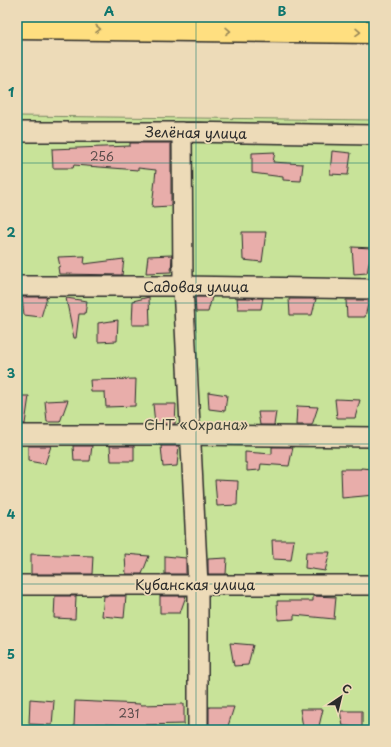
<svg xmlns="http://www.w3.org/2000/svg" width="391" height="747" viewBox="0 0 391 747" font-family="'Playpen Sans',sans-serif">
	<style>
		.green { fill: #c8e399; stroke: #7a8762 }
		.building { fill: #e8adaa; stroke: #2b2b2b }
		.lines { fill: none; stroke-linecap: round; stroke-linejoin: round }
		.minor-casing { stroke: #2b2b2b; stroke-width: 22 }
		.highway-casing { stroke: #2b2b2b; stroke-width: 25 }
		.minor { stroke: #eddbb8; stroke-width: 19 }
		.highway { stroke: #ffdf80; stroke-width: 22 }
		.oneway { stroke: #958556 }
		.grid { fill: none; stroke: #0f766e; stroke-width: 1; stroke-opacity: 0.55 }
		.labels { text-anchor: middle; stroke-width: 3.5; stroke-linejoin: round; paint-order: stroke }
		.number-label { font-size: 12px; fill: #5a4c4b }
		.street-label { font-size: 14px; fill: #2b2b2b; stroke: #eddbb8 }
		.park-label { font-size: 14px; fill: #43473c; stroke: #eddbb8 }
		.neatline { fill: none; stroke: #0f766e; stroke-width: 1.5 }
		.grid-label { font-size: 13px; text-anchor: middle; font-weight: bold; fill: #0f766e }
	</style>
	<rect width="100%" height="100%" fill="#eddbb8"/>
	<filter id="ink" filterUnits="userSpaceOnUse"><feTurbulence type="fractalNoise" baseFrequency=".025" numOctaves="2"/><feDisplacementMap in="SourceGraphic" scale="8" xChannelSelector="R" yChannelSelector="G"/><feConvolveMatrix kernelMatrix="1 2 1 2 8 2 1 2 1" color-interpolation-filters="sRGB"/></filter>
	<g filter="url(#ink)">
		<path class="green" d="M 17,116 L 374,120 L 374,730 L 17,730 Z"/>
		<path class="building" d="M 130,143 L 171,143 L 171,206 L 152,207 L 156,170 L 138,168 L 138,170 L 74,165 L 73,168 L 53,168 L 52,149 L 130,146 Z
			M 332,151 L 351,153 L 348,175 L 330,174 Z
			M 275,152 L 273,162 L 303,164 L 301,181 L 283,180 L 283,177 L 252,173 L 252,153 Z
			M 242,232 L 266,232 L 262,262 L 243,260 Z
			M 352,247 L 372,248 L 367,273 L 354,274 Z
			M 172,255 L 171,272 L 146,273 L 148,256 Z
			M 85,256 L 84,264 L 124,259 L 122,275 L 59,274 L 58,267 L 60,266 L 58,257 Z
			M 22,297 L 47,297 L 41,317 L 24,315 Z
			M 149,297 L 150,325 L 132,325 L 133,301 Z
			M 195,297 L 212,297 L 208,312 L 196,312 Z
			M 66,298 L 87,301 L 85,314 L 79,314 L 76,338 L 74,338 Z
			M 237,298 L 263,298 L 261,309 L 238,309 Z
			M 289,299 L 316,299 L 312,315 L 290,315 Z
			M 346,300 L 369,300 L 365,317 L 347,317 Z
			M 118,320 L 117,341 L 98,342 L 98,323 Z
			M 136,379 L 135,406 L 106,407 L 105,392 L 91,392 L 90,380 Z
			M 208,392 L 227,395 L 225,411 L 209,409 Z
			M 17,396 L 29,396 L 25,424 L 17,424 Z
			M 335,399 L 360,400 L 355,418 L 337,418 Z
			M 68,400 L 60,422 L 47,422 L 45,401 Z
			M 153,404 L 176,404 L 175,424 L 155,424 Z
			M 297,406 L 318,407 L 312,425 L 296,425 Z
			M 258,412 L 276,412 L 274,425 L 260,425 Z
			M 28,446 L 51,446 L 45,464 L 28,461 Z
			M 73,446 L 92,446 L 90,461 L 74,461 Z
			M 110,446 L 134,446 L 134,461 L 111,461 Z
			M 161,446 L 179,446 L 177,466 L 163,467 Z
			M 272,447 L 293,447 L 289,466 L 261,464 L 260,470 L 247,471 L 247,463 L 245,463 L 245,452 L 272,454 Z
			M 361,468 L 374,469 L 374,495 L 342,498 L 341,469 L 361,469 Z
			M 215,480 L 238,481 L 237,505 L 217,506 Z
			M 272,540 L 294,540 L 291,560 L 273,559 Z
			M 306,552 L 330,552 L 325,571 L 305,568 Z
			M 31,554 L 93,556 L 92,574 L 31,574 Z
			M 125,554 L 149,556 L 142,574 L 126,574 Z
			M 165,556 L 186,558 L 186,574 L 165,574 Z
			M 227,558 L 226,574 L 208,574 L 208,559 Z
			M 55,596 L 76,596 L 75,619 L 54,618 Z
			M 104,596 L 126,596 L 124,618 L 102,616 Z
			M 160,596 L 186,596 L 180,613 L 160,613 Z
			M 313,596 L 336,597 L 334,619 L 294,615 L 294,619 L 278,620 L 277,601 L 313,601 Z
			M 230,643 L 253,645 L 248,665 L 234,666 Z
			M 30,699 L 54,701 L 52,725 L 29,724 Z
			M 75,701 L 140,704 L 140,705 L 184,704 L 184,724 L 140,725 L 96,724 L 96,726 L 74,726 Z
			M 209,707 L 234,707 L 228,726 L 209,727 Z
			M 300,709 L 323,709 L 319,726 L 303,727 Z
			M 340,711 L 362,711 L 362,727 L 343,726 Z"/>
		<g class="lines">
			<g class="minor-casing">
				<path id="minor" d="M 17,132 L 182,132 L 374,135
					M 182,132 L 183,286 L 198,585 L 198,730
					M 17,286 L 183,286 L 374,289
					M 17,435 L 190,435 L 374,437
					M 17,585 L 374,585"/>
			</g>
			<g class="highway-casing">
				<path id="highway" d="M 17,28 L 374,32"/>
			</g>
			<use href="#minor" class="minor"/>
			<use href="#highway" class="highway"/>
		</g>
		<defs><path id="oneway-chevron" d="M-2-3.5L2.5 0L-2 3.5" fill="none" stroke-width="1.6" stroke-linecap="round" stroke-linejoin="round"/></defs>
		<g class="oneway">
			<use href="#oneway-chevron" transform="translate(98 29) rotate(1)"/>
			<use href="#oneway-chevron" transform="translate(228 31) rotate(1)"/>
			<use href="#oneway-chevron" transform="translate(358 32) rotate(1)"/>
		</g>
	</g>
	<path class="grid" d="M 196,17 L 196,730M 17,163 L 374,163M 17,303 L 374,303M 17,444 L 374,444M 17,584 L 374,584"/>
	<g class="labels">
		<g class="number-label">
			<text x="102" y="161">256</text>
			<text x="129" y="718">231</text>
		</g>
		<g class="street-label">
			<text transform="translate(196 133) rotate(1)" y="5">Зелёная улица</text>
			<text x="196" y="292">Садовая улица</text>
			<text x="195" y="590">Кубанская улица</text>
		</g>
		<g class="park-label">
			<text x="196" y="430">СНТ «Охрана»</text>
		</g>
	</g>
	<rect width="391" height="747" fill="none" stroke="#eddbb8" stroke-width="44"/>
	<g transform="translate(341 697) rotate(35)" stroke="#eddbb8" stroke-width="3" paint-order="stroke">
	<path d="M0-3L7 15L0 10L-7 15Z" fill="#2b2b2b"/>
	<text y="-6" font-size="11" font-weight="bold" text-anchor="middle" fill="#2b2b2b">С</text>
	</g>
	<rect x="22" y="22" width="347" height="703" class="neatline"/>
	<g class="grid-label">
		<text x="109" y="16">A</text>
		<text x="282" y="16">B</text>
		<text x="11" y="97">1</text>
		<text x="11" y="237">2</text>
		<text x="11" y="378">3</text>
		<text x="11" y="519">4</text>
		<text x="11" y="659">5</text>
	</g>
</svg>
